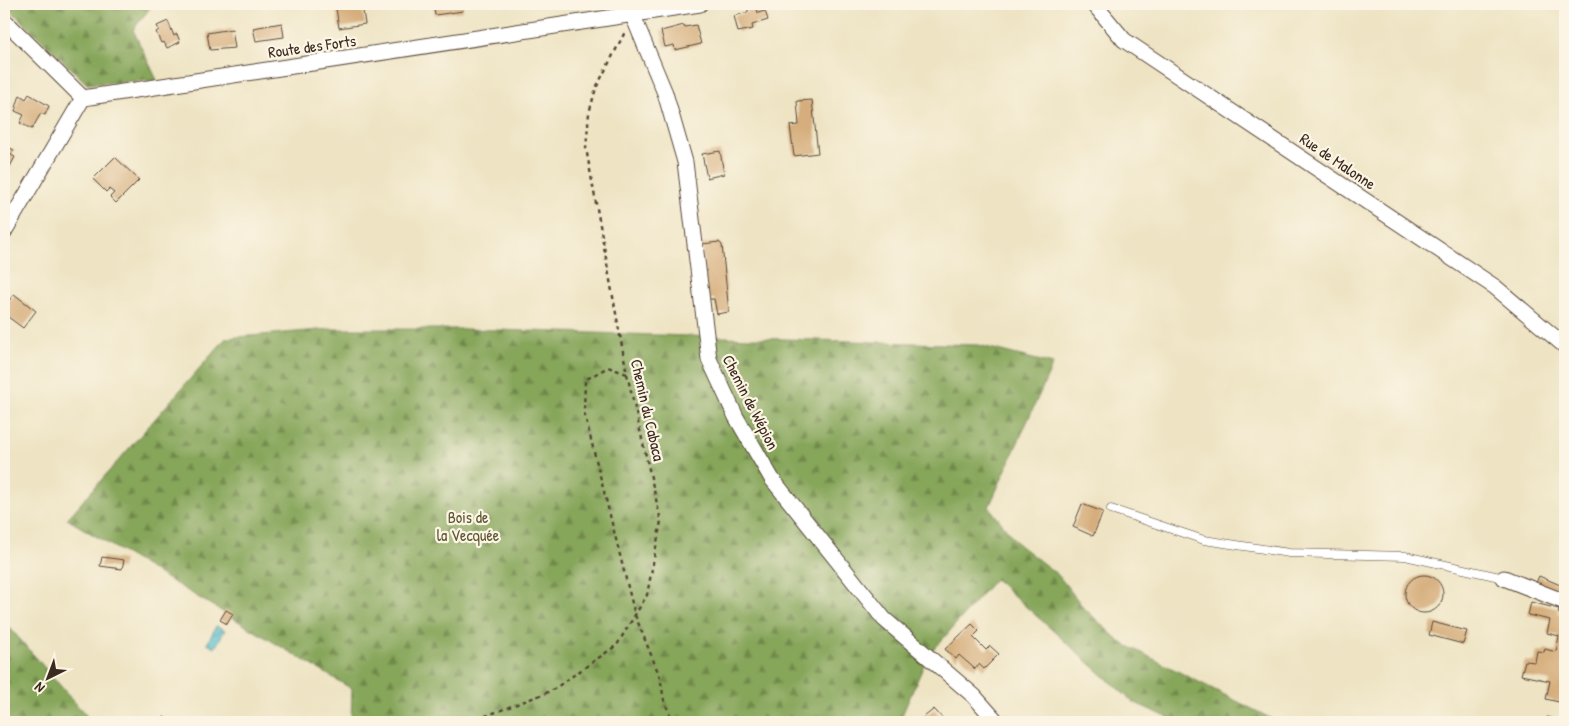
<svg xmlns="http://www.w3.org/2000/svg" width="1569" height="726" viewBox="0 0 1569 726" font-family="'Patrick Hand',sans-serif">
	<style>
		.forest { fill: url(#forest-firs); stroke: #60683c }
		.water { fill: url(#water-waves); stroke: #477476 }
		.building { fill: #d6ae7d }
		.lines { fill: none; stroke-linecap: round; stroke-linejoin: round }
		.service-casing { stroke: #564637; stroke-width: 9 }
		.minor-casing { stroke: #564637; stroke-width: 17 }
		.path { stroke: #564637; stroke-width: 2.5; stroke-dasharray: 4 4; stroke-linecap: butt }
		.service { stroke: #fff; stroke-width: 8 }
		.minor { stroke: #fff; stroke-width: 15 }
		.labels { text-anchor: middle; stroke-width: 4.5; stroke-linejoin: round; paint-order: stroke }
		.street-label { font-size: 16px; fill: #3b2a1e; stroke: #fcf5e5 }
		.park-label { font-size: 16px; fill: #5c5733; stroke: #fcf5e5 }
	</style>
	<defs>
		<pattern id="forest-firs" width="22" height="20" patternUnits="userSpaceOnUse" patternTransform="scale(1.25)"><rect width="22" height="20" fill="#86a65a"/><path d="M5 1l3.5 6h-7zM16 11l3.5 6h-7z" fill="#6f874a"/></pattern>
		<pattern id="water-waves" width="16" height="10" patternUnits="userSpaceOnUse" patternTransform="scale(1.25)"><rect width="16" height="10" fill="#53bfcd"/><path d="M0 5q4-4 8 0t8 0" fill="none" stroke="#469ba6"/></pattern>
	</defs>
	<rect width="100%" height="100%" fill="#fcf5e5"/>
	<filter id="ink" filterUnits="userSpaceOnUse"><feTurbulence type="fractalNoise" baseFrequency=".02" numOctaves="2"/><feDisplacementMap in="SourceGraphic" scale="10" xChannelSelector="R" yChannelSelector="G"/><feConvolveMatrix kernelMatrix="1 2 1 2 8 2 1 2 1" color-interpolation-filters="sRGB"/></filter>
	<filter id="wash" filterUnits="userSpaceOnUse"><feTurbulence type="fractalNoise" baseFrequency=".0096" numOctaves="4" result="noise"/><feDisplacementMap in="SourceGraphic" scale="20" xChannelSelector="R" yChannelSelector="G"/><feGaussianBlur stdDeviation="1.12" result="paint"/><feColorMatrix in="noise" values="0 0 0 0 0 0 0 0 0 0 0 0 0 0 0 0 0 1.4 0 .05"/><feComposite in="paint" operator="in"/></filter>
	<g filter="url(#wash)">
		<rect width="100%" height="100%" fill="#eee4c4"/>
		<path class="forest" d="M 4,4 L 148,4 L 150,8 L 133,30 L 157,80 L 87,84 Z
			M 330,329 L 465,329 L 978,345 L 1053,364 L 989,507 L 1018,544 L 1058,575 L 1083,607 L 1120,642 L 1278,722 L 1178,722 L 1133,702 L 995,579 L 928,656 L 899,722 L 351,722 L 352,689 L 67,519 L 226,338 Z
			M 4,621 L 92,722 L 4,722 Z"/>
		<path class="water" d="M 216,626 L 225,630 L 215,648 L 207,644 Z"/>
		<g id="blocks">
			<path class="building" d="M 362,4 L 365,24 L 339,28 L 336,8 Z
				M 433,4 L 462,4 L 463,11 L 435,15 Z
				M 756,6 L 758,13 L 765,11 L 768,20 L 752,25 L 753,29 L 738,32 L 734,16 L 748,12 L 748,8 Z
				M 168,21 L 174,36 L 177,34 L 180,42 L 167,48 L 164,42 L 161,43 L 156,32 L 159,30 L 157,26 Z
				M 282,23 L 284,37 L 256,41 L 253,28 Z
				M 684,25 L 685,27 L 696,25 L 701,44 L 675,50 L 674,45 L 665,47 L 661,31 Z
				M 232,29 L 235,48 L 210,50 L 207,33 Z
				M 29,94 L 49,106 L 45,115 L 41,113 L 32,129 L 20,123 L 24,115 L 15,111 L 20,95 L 26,99 Z
				M 812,100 L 818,153 L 794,156 L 790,126 L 799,125 L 797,101 Z
				M 6,146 L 14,150 L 11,155 L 15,157 L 4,178 Z
				M 720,151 L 724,174 L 707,178 L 702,154 Z
				M 115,157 L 139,180 L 116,203 L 110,197 L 114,193 L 109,189 L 106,192 L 93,179 Z
				M 719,242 L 722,245 L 729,312 L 717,314 L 714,299 L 707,299 L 702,244 Z
				M 14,294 L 36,311 L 23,328 L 4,314 L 4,307 Z
				M 1082,504 L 1103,512 L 1093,536 L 1073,527 Z
				M 102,557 L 124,560 L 122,569 L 100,566 Z
				M1405 594a19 19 0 1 1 38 0a19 19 0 1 1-38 0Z
				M 1539,576 L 1565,587 L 1565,598 L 1535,585 Z
				M 1531,602 L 1559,609 L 1558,613 L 1565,615 L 1563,703 L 1546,699 L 1550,681 L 1521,675 L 1525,661 L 1535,662 L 1537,651 L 1544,652 L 1545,649 L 1556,652 L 1559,636 L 1547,633 L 1550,620 L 1528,615 Z
				M 226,610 L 233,614 L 227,624 L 220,620 Z
				M 1432,622 L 1467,631 L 1463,644 L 1429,635 Z
				M 972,624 L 979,631 L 973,637 L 986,650 L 990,646 L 999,654 L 984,669 L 979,664 L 975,669 L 959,655 L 956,659 L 945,649 Z
				M 934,709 L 946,722 L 920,722 L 919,721 Z
				M 164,717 L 173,722 L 161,722 Z
				M 1547,717 L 1565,721 L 1565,722 L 1546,722 Z"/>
		</g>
	</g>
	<g filter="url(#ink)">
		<use href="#blocks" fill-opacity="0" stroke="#564637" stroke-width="1"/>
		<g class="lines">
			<g class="service-casing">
				<path id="service" d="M 1111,509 L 1204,540 L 1289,553 L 1405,556 L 1504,578"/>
			</g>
			<g class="minor-casing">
				<path id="minor" d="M 1094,4 L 1124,40 L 1495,287 L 1565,346
					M 633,16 L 665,93 L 685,162 L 709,359 L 736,417 L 772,479 L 884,619 L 974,696 L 997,722
					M 4,20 L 83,98
					M 83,98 L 700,4
					M 4,232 L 83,98
					M 1504,578 L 1565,602"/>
			</g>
			<path class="path" d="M 627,374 L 608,367 L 585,380 L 584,412 L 635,615 L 660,677 L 664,700 L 673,722
				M 470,722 L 551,691 L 617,645 L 647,595 L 661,521 L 627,374 L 586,148 L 589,113 L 596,88 L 625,32"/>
			<use href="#service" class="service"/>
			<use href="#minor" class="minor"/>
		</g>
	</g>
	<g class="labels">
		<g class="street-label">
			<text transform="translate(312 46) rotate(-8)" y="6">Route des Forts</text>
			<text transform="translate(1338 161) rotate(34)" y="6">Rue de Malonne</text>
			<text transform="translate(751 402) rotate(63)" y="6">Chemin de Wépion</text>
			<text transform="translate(648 410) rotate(77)" y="6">Chemin du Cabaca</text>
		</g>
		<g class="park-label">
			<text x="468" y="523">Bois de<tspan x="468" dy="18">la Vecquée</tspan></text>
		</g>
	</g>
	<rect width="1569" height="726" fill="none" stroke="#fcf5e5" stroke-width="20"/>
	<g transform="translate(48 678) rotate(222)" stroke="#fcf5e5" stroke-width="4" paint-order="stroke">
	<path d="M0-4L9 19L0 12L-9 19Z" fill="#3b2a1e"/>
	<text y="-8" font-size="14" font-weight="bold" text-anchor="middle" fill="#3b2a1e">N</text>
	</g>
</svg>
